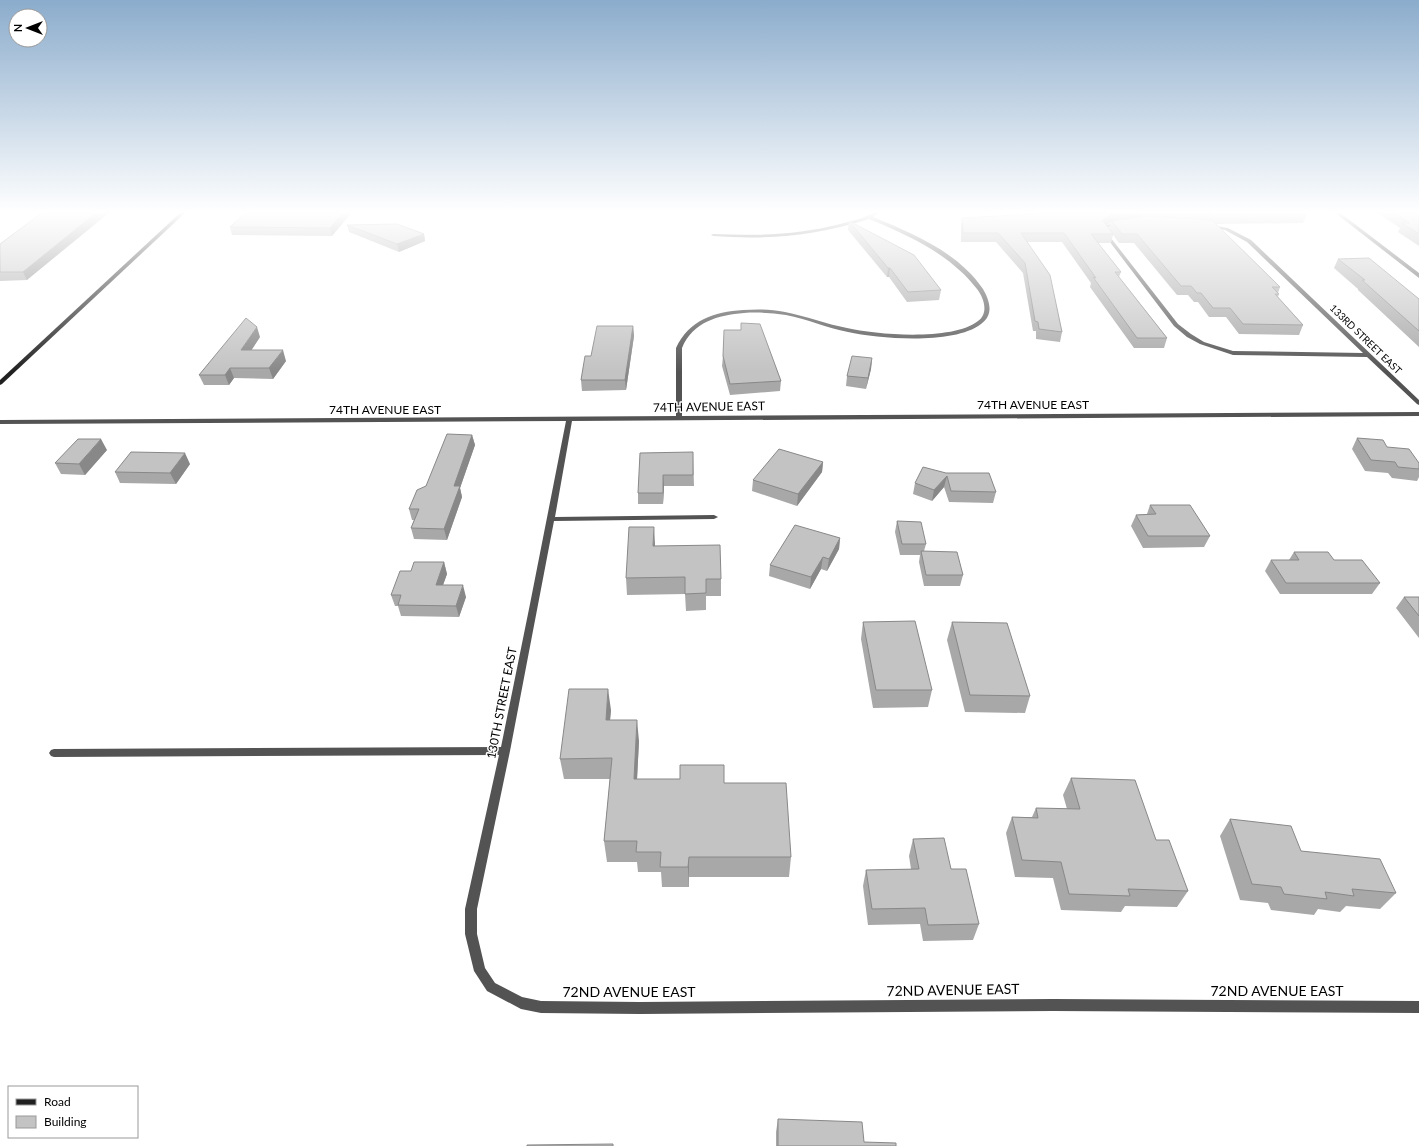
<svg xmlns="http://www.w3.org/2000/svg" width="1419" height="1146" viewBox="0 0 1419 1146" font-family="Lato,sans-serif">
	<style>
		.lines { fill: none; stroke-linecap: round; stroke-linejoin: round }
		.street { fill: #535353; fill-rule: evenodd }
		.secondary { fill: #202020; fill-rule: evenodd }
		.wall { fill: #a8a8a8; fill-rule: evenodd }
		.shaded-wall { fill: #888 }
		.building { fill: #c3c3c3; stroke: #888 }
		.labels { text-anchor: middle; stroke-width: 3; stroke-linejoin: round; paint-order: stroke }
		.far-street-label { font-size: 10px; fill: #000; stroke: #fff }
		.street-label { font-size: 12px; fill: #000; stroke: #fff }
		.near-street-label { font-size: 14px; fill: #000; stroke: #fff }
	</style>
	<rect width="100%" height="100%" fill="#fff"/>
	<g class="lines">
		<path class="street" d="M 875,212 L 880,212 L 873,217 C 912,233 958,252 983,289 C 990,301 994,315 981,324 C 954,345 880,339 848,332 C 827,328 807,319 786,315 C 772,313 758,312 744,313 C 718,315 693,322 682,348 L 682,416 L 1419,412 L 1419,416 L 572,421 L 555,517 L 714,515 L 718,517 L 714,519 L 554,521 L 510,751 L 477,909 L 477,934 L 485,968 L 495,983 L 522,997 L 541,1001 L 640,1002 L 1053,999 L 1419,1001 L 1419,1013 L 1053,1011 L 640,1014 L 541,1013 L 521,1009 L 487,991 L 474,971 L 465,934 L 465,909 L 499,755 L 54,757 L 51,756 L 49,753 L 51,750 L 54,749 L 501,747 L 530,604 L 566,421 L 0,424 L 0,420 L 676,416 L 676,348 C 689,320 714,312 743,310 C 757,309 771,309 785,312 C 806,316 826,324 847,328 C 877,335 953,341 978,321 C 989,313 984,298 977,289 C 950,254 908,235 869,219 C 814,236 770,240 713,236 L 711,235 L 713,234 C 756,236 798,235 840,224 C 852,221 864,218 875,212 Z
			M 1334,212 L 1339,212 L 1419,273 L 1419,278 Z
			M 1120,223 L 1122,224 L 1122,225 L 1108,227 L 1106,229 L 1107,233 L 1178,324 L 1191,334 L 1204,342 L 1233,351 L 1363,353 L 1247,242 L 1225,230 L 1208,227 L 1208,225 L 1210,225 L 1228,228 L 1251,240 L 1419,400 L 1419,405 L 1417,404 L 1367,357 L 1233,355 L 1200,344 L 1187,337 L 1174,326 L 1103,233 L 1102,229 L 1105,225 Z"/>
		<path class="secondary" d="M 181,212 L 186,212 L 2,384 L 0,385 L 0,380 Z"/>
	</g>
	<path class="wall" d="M 43,212 L 27,280 L 0,281 L 0,244 Z
		M 246,212 L 352,212 L 332,236 L 232,235 L 230,227 Z
		M 1038,212 L 1304,212 L 1307,215 L 1303,223 L 1216,224 L 1280,287 L 1278,293 L 1279,294 L 1278,297 L 1303,325 L 1299,335 L 1239,334 L 1226,317 L 1209,317 L 1198,302 L 1194,302 L 1188,295 L 1177,295 L 1134,243 L 1119,243 L 1113,235 L 1111,243 L 1098,243 L 1121,272 L 1119,277 L 1167,338 L 1164,348 L 1134,348 L 1090,287 L 1091,283 L 1062,242 L 1027,242 L 1062,332 L 1060,342 L 1036,339 L 1036,331 L 1033,331 L 1023,273 L 996,242 L 961,242 L 961,226 L 962,218 L 1040,214 ZM 1111,223 L 1111,222 L 1109,229 L 1106,225 Z
		M 1376,212 L 1419,212 L 1419,246 L 1398,232 L 1400,228 Z
		M 849,221 L 941,290 L 939,300 L 907,302 L 889,277 L 887,277 L 848,230 Z
		M 347,225 L 424,234 L 425,241 L 399,252 L 349,232 Z
		M 1338,259 L 1419,299 L 1419,347 L 1358,290 L 1358,289 L 1334,268 Z
		M 633,326 L 634,336 L 626,390 L 582,391 L 581,380 L 591,356 Z
		M 260,337 L 251,350 L 286,361 L 273,379 L 234,378 L 229,385 L 204,385 L 199,375 Z
		M 723,356 L 781,381 L 780,391 L 730,395 L 722,366 Z
		M 872,358 L 871,369 L 866,389 L 846,386 L 847,376 Z
		M 472,435 L 475,445 L 460,488 L 462,497 L 447,540 L 414,539 L 411,528 L 414,520 L 412,520 L 409,509 L 426,486 Z
		M 1357,438 L 1387,447 L 1419,463 L 1419,477 L 1417,481 L 1392,478 L 1388,473 L 1365,471 L 1352,449 Z
		M 107,450 L 85,475 L 61,474 L 55,463 Z
		M 693,452 L 694,486 L 664,486 L 663,504 L 638,504 L 638,493 Z
		M 823,462 L 822,472 L 797,506 L 752,491 L 753,480 Z
		M 190,464 L 176,484 L 120,483 L 115,472 Z
		M 946,473 L 996,492 L 993,503 L 949,502 L 944,487 L 932,501 L 913,494 L 915,483 Z
		M 1150,505 L 1210,536 L 1204,547 L 1143,548 L 1131,526 L 1136,515 L 1147,514 Z
		M 897,521 L 926,544 L 924,551 L 963,575 L 960,586 L 924,586 L 919,562 L 920,555 L 900,555 L 895,532 Z
		M 840,538 L 839,549 L 827,571 L 821,569 L 810,589 L 769,576 L 770,565 Z
		M 655,546 L 721,579 L 721,596 L 706,596 L 706,610 L 686,611 L 685,594 L 627,595 L 626,578 Z
		M 1294,552 L 1334,560 L 1380,583 L 1372,594 L 1280,594 L 1265,571 L 1271,560 L 1289,560 Z
		M 444,562 L 447,574 L 443,585 L 466,597 L 459,617 L 401,616 L 398,606 L 395,606 L 391,595 L 411,571 Z
		M 1404,597 L 1419,597 L 1419,638 L 1396,608 Z
		M 863,622 L 932,690 L 928,707 L 873,708 L 861,639 Z
		M 952,622 L 1030,696 L 1025,713 L 965,712 L 947,640 Z
		M 611,710 L 610,720 L 639,741 L 637,779 L 724,783 L 791,857 L 789,877 L 689,877 L 689,887 L 662,887 L 661,872 L 638,872 L 637,862 L 607,862 L 604,841 L 610,779 L 564,779 L 560,759 Z
		M 1071,778 L 1156,840 L 1188,891 L 1177,907 L 1125,906 L 1121,912 L 1061,910 L 1053,878 L 1015,877 L 1006,833 L 1012,817 L 1032,817 L 1036,808 L 1067,809 L 1063,795 Z
		M 1230,819 L 1301,851 L 1396,893 L 1380,909 L 1346,906 L 1340,912 L 1318,909 L 1314,915 L 1271,910 L 1268,903 L 1240,900 L 1220,836 Z
		M 913,839 L 951,869 L 979,924 L 973,940 L 923,941 L 920,924 L 868,925 L 863,886 L 866,870 L 911,869 L 909,856 Z
		M 778,1119 L 864,1142 L 896,1146 L 776,1146 L 776,1132 Z"/>
	<path class="shaded-wall" d="M 97,212 L 110,212 L 27,280 L 23,272 Z
		M 343,212 L 352,212 L 332,236 L 330,228 Z
		M 1129,212 L 1143,212 L 1141,219 L 1112,221 L 1111,222 L 1101,228 L 1104,219 L 1113,214 Z
		M 424,234 L 425,241 L 399,252 L 397,244 Z
		M 888,268 L 890,268 L 889,277 L 887,277 Z
		M 633,326 L 634,336 L 626,390 L 625,380 Z
		M 257,327 L 260,337 L 245,360 L 241,350 Z
		M 283,350 L 286,361 L 273,379 L 269,368 Z
		M 872,358 L 871,369 L 866,389 L 868,378 Z
		M 230,368 L 234,378 L 229,385 L 225,375 Z
		M 472,435 L 475,445 L 460,488 L 462,497 L 447,540 L 444,529 L 454,486 Z
		M 101,439 L 107,450 L 85,475 L 79,464 Z
		M 185,453 L 190,464 L 176,484 L 170,473 Z
		M 823,462 L 822,472 L 797,506 L 798,494 Z
		M 663,475 L 664,486 L 663,504 Z
		M 947,476 L 944,487 L 932,501 L 934,490 Z
		M 654,527 L 655,544 L 654,563 L 653,546 Z
		M 840,538 L 839,549 L 827,571 L 829,559 Z
		M 823,557 L 821,569 L 810,589 L 811,577 Z
		M 444,562 L 447,574 L 439,596 L 436,585 Z
		M 463,585 L 466,597 L 459,617 L 456,606 Z
		M 608,689 L 611,710 L 608,741 L 606,720 Z
		M 637,720 L 639,741 L 636,799 L 634,779 Z
		M 689,857 L 689,887 L 688,867 Z"/>
	<path class="building" d="M 43,212 L 97,212 L 23,272 L 0,272 L 0,244 Z
		M 246,212 L 343,212 L 330,228 L 230,227 Z
		M 1047,212 L 1129,212 L 1113,214 L 1104,219 L 1103,221 L 1113,234 L 1091,234 L 1121,272 L 1115,272 L 1167,338 L 1137,338 L 1093,277 L 1096,278 L 1064,233 L 1021,233 L 1050,275 L 1062,332 L 1039,329 L 1038,322 L 1035,321 L 1025,263 L 998,233 L 963,233 L 962,218 L 1048,213 Z
		M 1189,212 L 1304,212 L 1307,215 L 1216,215 Z
		M 1393,212 L 1419,212 L 1419,234 L 1402,223 L 1409,223 Z
		M 1146,216 L 1212,220 L 1280,287 L 1272,287 L 1279,294 L 1275,294 L 1303,325 L 1243,324 L 1230,308 L 1213,308 L 1201,293 L 1197,293 L 1191,286 L 1181,286 L 1137,234 L 1122,234 L 1112,221 Z
		M 849,221 L 914,255 L 941,290 L 908,292 L 890,268 L 888,268 Z
		M 397,224 L 424,234 L 397,244 L 347,225 Z
		M 1369,258 L 1419,299 L 1419,331 L 1362,280 L 1365,280 L 1338,259 Z
		M 246,318 L 257,327 L 241,350 L 283,350 L 269,368 L 230,368 L 225,375 L 199,375 Z
		M 741,323 L 760,324 L 781,381 L 730,384 L 723,356 L 724,330 L 741,330 Z
		M 597,326 L 633,326 L 625,380 L 581,380 L 585,356 L 591,356 Z
		M 852,356 L 872,358 L 868,378 L 847,376 Z
		M 447,434 L 472,435 L 454,486 L 460,486 L 444,529 L 411,528 L 419,509 L 409,509 L 417,490 L 426,486 Z
		M 1357,438 L 1383,440 L 1387,447 L 1409,449 L 1419,463 L 1419,469 L 1398,467 L 1395,462 L 1371,460 Z
		M 78,439 L 101,439 L 79,464 L 55,463 Z
		M 779,449 L 823,462 L 798,494 L 753,480 Z
		M 131,452 L 185,453 L 170,473 L 115,472 Z
		M 693,452 L 693,475 L 663,475 L 663,493 L 638,493 L 640,453 Z
		M 923,467 L 946,473 L 989,473 L 996,492 L 951,491 L 947,476 L 934,490 L 915,483 Z
		M 1150,505 L 1190,505 L 1210,536 L 1148,536 L 1136,515 L 1156,514 Z
		M 897,521 L 921,522 L 926,544 L 902,544 Z
		M 795,525 L 840,538 L 829,559 L 823,557 L 811,577 L 770,565 Z
		M 629,527 L 654,527 L 653,546 L 720,545 L 721,579 L 706,579 L 706,593 L 685,594 L 685,577 L 626,578 Z
		M 921,551 L 957,552 L 963,575 L 926,575 Z
		M 1294,552 L 1328,552 L 1334,560 L 1362,560 L 1380,583 L 1286,583 L 1271,560 L 1299,560 Z
		M 414,562 L 444,562 L 436,585 L 463,585 L 456,606 L 398,605 L 401,595 L 391,595 L 400,571 L 411,571 Z
		M 1404,597 L 1419,597 L 1419,616 Z
		M 915,621 L 932,690 L 876,690 L 863,622 Z
		M 952,622 L 1007,623 L 1030,696 L 970,695 Z
		M 569,689 L 608,689 L 606,720 L 637,720 L 634,779 L 680,779 L 680,765 L 724,765 L 724,783 L 786,783 L 791,857 L 689,857 L 688,867 L 660,867 L 661,852 L 636,852 L 637,841 L 604,841 L 612,758 L 560,759 Z
		M 1071,778 L 1135,780 L 1156,840 L 1169,840 L 1188,891 L 1128,889 L 1130,896 L 1069,894 L 1061,862 L 1022,860 L 1012,817 L 1038,818 L 1036,808 L 1080,809 Z
		M 1230,819 L 1291,826 L 1301,851 L 1380,859 L 1396,893 L 1352,889 L 1354,896 L 1325,892 L 1327,899 L 1284,894 L 1281,887 L 1252,884 Z
		M 944,838 L 951,869 L 966,869 L 979,924 L 928,925 L 925,908 L 872,909 L 866,870 L 919,869 L 913,839 Z
		M 778,1119 L 862,1122 L 864,1142 L 896,1143 L 896,1146 L 778,1146 Z
		M 613,1144 L 613,1146 L 527,1146 L 527,1145 Z"/>
	<linearGradient id="sky" x2="0" y2="1"><stop stop-color="#8baccc"/><stop offset="0.57" stop-color="#fff"/><stop offset="1" stop-color="#fff" stop-opacity="0"/></linearGradient>
	<rect width="1419" height="372" fill="url(#sky)"/>
	<g class="labels">
		<g class="far-street-label">
			<text transform="translate(1366 339) rotate(44)" y="4">133RD STREET EAST</text>
		</g>
		<g class="street-label">
			<text x="1033" y="409">74TH AVENUE EAST</text>
			<text transform="translate(709 407) rotate(-1)" y="4">74TH AVENUE EAST</text>
			<text x="385" y="414">74TH AVENUE EAST</text>
			<text transform="translate(502 703) rotate(-79)" y="4">130TH STREET EAST</text>
		</g>
		<g class="near-street-label">
			<text transform="translate(953 990) rotate(-1)" y="5">72ND AVENUE EAST</text>
			<text x="1277" y="996">72ND AVENUE EAST</text>
			<text x="629" y="997">72ND AVENUE EAST</text>
		</g>
	</g>
	<rect x="8" y="1086" width="130" height="52" fill="#ffffff" stroke="#999999"/>
	<rect x="16" y="1099" width="20" height="6" fill="#202020" stroke="#999999"/>
	<text x="44" y="1106" font-size="12" fill="#000000">Road</text>
	<rect x="16" y="1116" width="20" height="12" fill="#c3c3c3" stroke="#999999"/>
	<text x="44" y="1126" font-size="12" fill="#000000">Building</text>
	<g transform="translate(28 28) rotate(270)"><circle r="19" fill="#ffffff" stroke="#999999"/>
	<path d="M0-3L7 15L0 10L-7 15Z" fill="#000000"/>
	<text y="-6" font-size="11" font-weight="bold" text-anchor="middle" fill="#000000">N</text>
	</g>
</svg>
